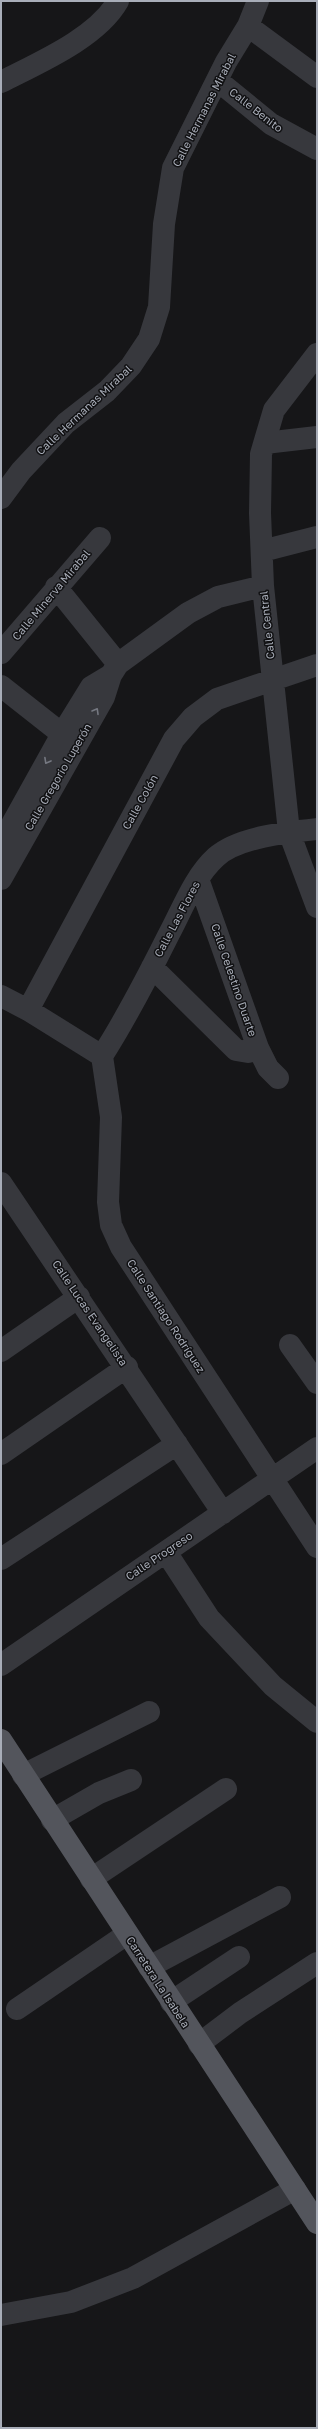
<svg xmlns="http://www.w3.org/2000/svg" width="318" height="2429" viewBox="0 0 318 2429" font-family="'Golos Text',sans-serif">
	<style>
		.lines { fill: none; stroke-linecap: round; stroke-linejoin: round }
		.minor { stroke: #37383d; stroke-width: 22 }
		.major { stroke: #53555c; stroke-width: 22 }
		.oneway { stroke: #757881 }
		.labels { text-anchor: middle; stroke-width: 3; stroke-linejoin: round; paint-order: stroke }
		.street-label { font-size: 11px; fill: #a8adb8; stroke: #111113 }
	</style>
	<rect width="100%" height="100%" fill="#161618"/>
	<g class="lines">
		<path class="minor" d="M 248,26 L 317,77
			M 217,80 L 271,124 L 317,149
			M 1,82 C 38,63 97,38 118,1
			M 317,354 L 274,410 L 261,454 L 260,513 L 263,586 L 289,832 L 317,907
			M 265,443 L 317,437
			M 1,498 L 21,471 L 66,423 L 107,391 L 131,366 L 149,339 L 159,307 L 164,224 L 173,168 L 226,62 L 248,26 L 258,1
			M 262,551 L 317,537
			M 56,587 L 118,664
			M 1,653 L 100,538
			M 1,686 L 62,734
			M 1,844 L 62,734 L 91,687 L 111,675
			M 1,879 L 104,697 L 111,675 L 118,664 L 188,613 L 218,597 L 263,586
			M 198,879 L 258,1048 L 268,1068 L 278,1078
			M 152,967 L 236,1050 L 248,1052 L 258,1048
			M 1,996 L 28,1010 L 102,1056
			M 28,1010 L 174,739 L 193,717 L 217,699 L 317,665
			M 102,1056 L 111,1117 L 108,1202 L 111,1225 L 121,1247 L 317,1547
			M 102,1056 C 127,1017 148,976 169,934 C 183,908 194,877 216,857 C 238,837 288,832 317,829
			M 1,1183 L 223,1513
			M 290,1345 L 317,1383
			M 1,1351 L 79,1297
			M 1,1454 L 127,1367
			M 166,1552 L 209,1618 L 273,1686 L 317,1722
			M 1,1559 L 177,1444
			M 1,1665 L 317,1448
			M 23,1775 L 149,1712
			M 52,1820 L 99,1793 L 131,1780
			M 91,1879 L 226,1789
			M 149,1967 L 280,1897
			M 171,2002 L 239,1957
			M 17,2009 L 127,1934
			M 199,2044 L 240,2013 L 317,1963
			M 1,2315 L 71,2302 L 133,2278 L 295,2189"/>
		<path class="major" d="M 1,1740 L 317,2223"/>
	</g>
	<defs><path id="oneway-chevron" d="M-2-3.5L2.5 0L-2 3.5" fill="none" stroke-width="1.6" stroke-linecap="round" stroke-linejoin="round"/></defs>
	<g class="oneway">
		<use href="#oneway-chevron" transform="translate(96 711) rotate(-60)"/>
		<use href="#oneway-chevron" transform="translate(47 761) rotate(119)"/>
	</g>
	<g class="labels">
		<g class="street-label">
			<text transform="translate(204 110) rotate(-63)" y="4">Calle Hermanas Mirabal</text>
			<text transform="translate(256 110) rotate(38)" y="4">Calle Benito</text>
			<text transform="translate(84 410) rotate(-43)" y="4">Calle Hermanas Mirabal</text>
			<text transform="translate(51 595) rotate(-50)" y="4">Calle Minerva Mirabal</text>
			<text transform="translate(267 625) rotate(-96)" y="4">Calle Central</text>
			<text transform="translate(58 777) rotate(-60)" y="4">Calle Gregorio Luperón</text>
			<text transform="translate(140 802) rotate(-61)" y="4">Calle Colón</text>
			<text transform="translate(177 919) rotate(-62)" y="4">Calle Las Flores</text>
			<text transform="translate(234 980) rotate(71)" y="4">Calle Celestino Duarte</text>
			<text transform="translate(90 1313) rotate(56)" y="4">Calle Lucas Evangelista</text>
			<text transform="translate(166 1316) rotate(57)" y="4">Calle Santiago Rodríguez</text>
			<text transform="translate(159 1556) rotate(-34)" y="4">Calle Progreso</text>
			<text transform="translate(158 1982) rotate(57)" y="4">Carretera La Isabela</text>
		</g>
	</g>
	<rect width="318" height="2429" fill="none" stroke="#a8adb8" stroke-width="4"/>
</svg>
